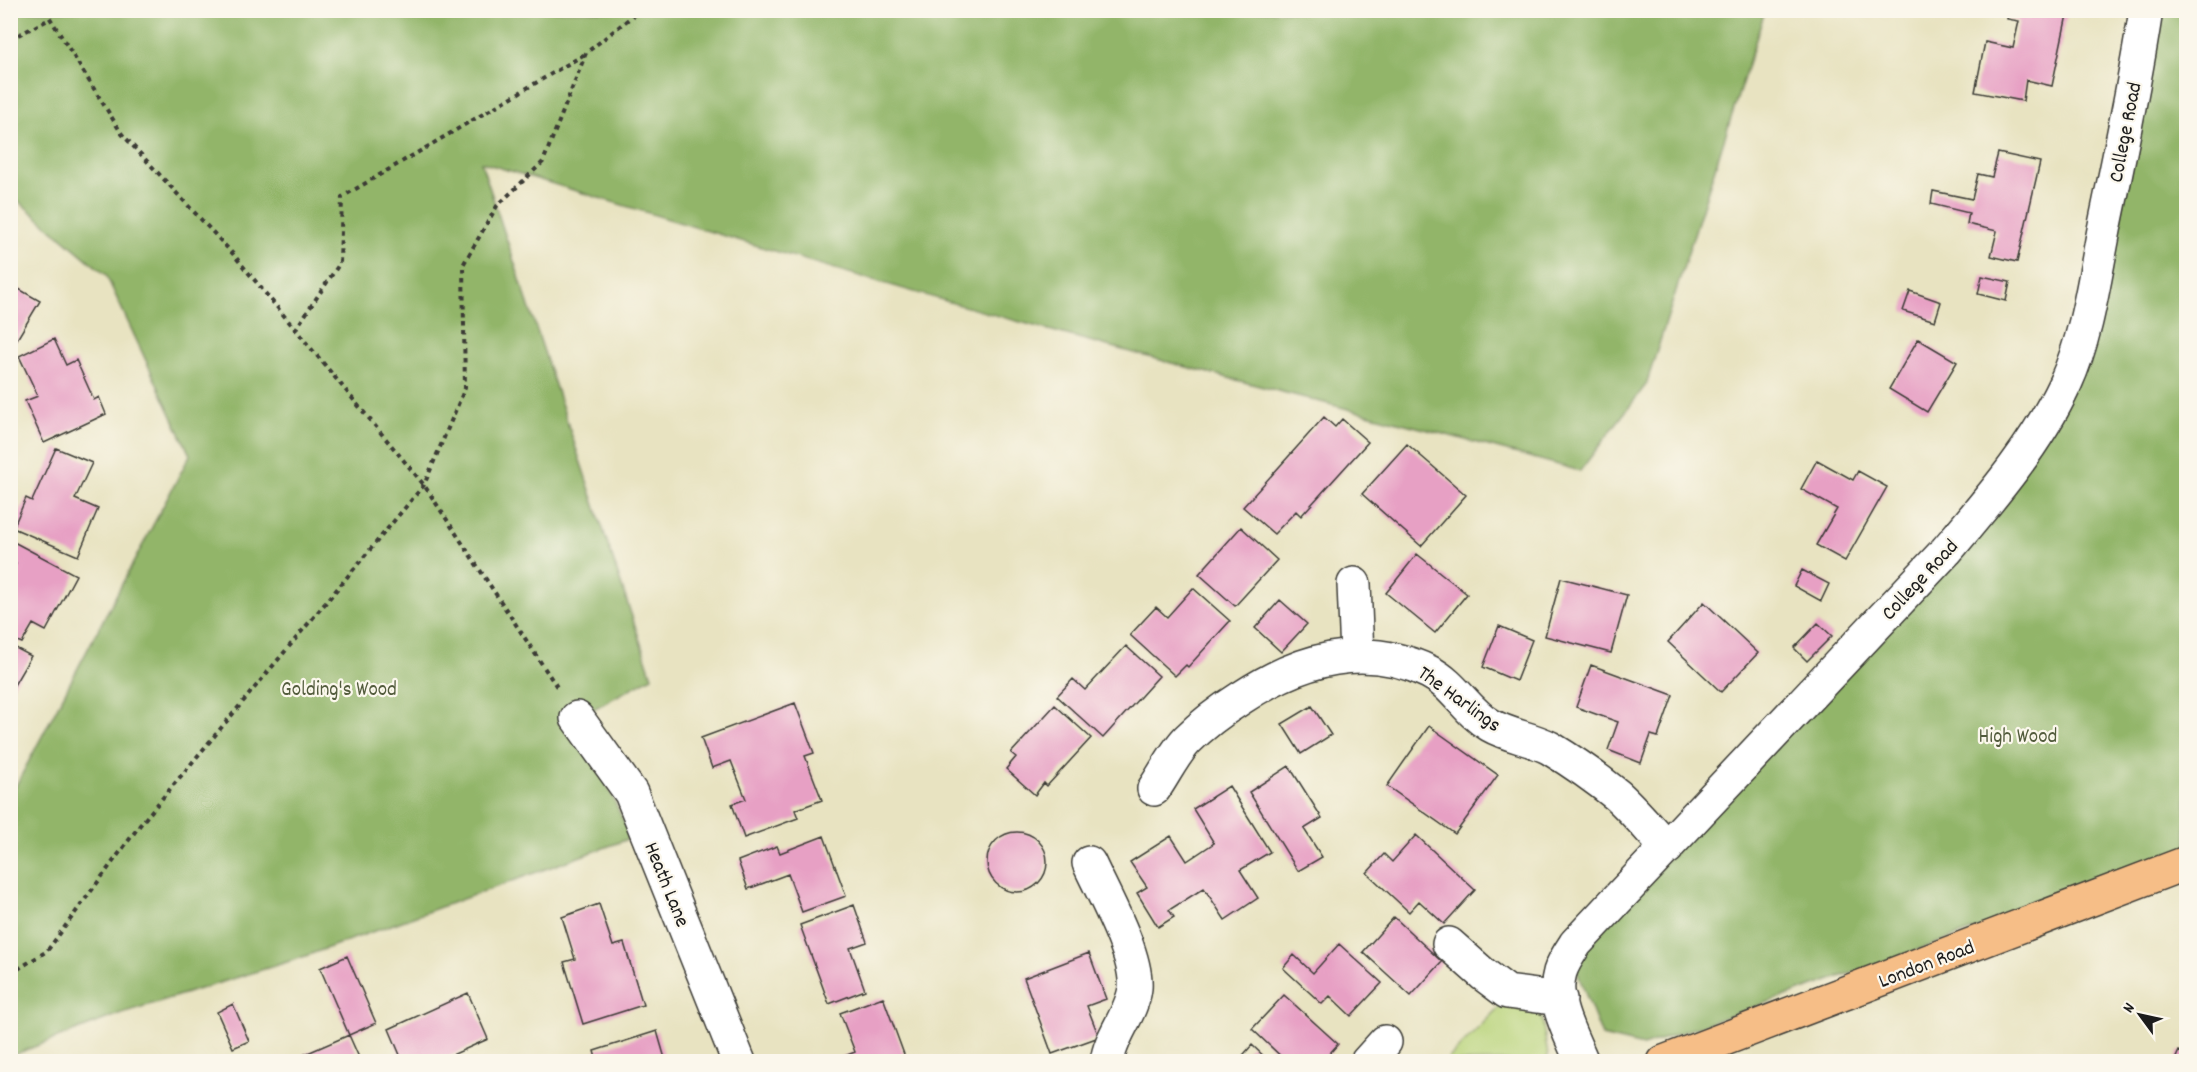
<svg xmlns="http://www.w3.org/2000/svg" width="2197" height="1072" viewBox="0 0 2197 1072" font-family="Dekko,sans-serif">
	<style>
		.green { fill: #b8d379; stroke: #6a784a; stroke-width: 1.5 }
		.forest { fill: #92b569; stroke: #576842; stroke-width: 1.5 }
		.building { fill: #e7a0c4 }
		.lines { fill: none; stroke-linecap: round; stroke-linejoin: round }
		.minor-casing { stroke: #3b3a35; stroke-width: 36 }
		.major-casing { stroke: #3b3a35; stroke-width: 36 }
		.path { stroke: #3b3a35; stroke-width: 4; stroke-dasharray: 4.5 4.5; stroke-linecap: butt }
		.minor { stroke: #fff; stroke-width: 33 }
		.major { stroke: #f6be87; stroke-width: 33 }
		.labels { text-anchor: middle; stroke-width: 4.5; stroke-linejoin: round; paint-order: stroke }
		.street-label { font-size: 21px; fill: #1c1c1c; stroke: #fbf7ec }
		.park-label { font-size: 21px; fill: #535c3d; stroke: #fbf7ec }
	</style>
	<rect width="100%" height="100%" fill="#fbf7ec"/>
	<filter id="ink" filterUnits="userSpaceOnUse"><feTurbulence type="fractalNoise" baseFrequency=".0167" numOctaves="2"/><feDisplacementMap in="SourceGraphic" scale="12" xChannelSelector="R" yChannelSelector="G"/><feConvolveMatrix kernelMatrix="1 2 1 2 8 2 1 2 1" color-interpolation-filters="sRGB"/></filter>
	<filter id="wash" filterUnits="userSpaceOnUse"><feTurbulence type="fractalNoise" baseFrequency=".008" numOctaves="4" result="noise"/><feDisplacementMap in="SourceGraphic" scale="24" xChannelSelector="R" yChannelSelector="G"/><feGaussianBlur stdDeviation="1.35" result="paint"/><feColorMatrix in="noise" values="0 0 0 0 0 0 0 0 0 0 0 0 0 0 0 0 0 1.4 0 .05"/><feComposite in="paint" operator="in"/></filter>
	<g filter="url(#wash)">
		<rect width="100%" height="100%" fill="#e8e3c1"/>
		<path class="green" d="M 1510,999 L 1541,1013 L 1548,1056 L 1546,1061 L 1445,1062 L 1504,1002 Z"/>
		<path class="forest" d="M 11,11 L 1765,11 L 1646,385 L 1580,471 C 1398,420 1213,376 1031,325 C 847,274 664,218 481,162 L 652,677 L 577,718 L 631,838 L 300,958 L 119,1014 L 11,1056 L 11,795 L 190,455 L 106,275 L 11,195 Z
			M 2159,11 L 2186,11 L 2186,850 L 2031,910 L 1643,1046 L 1602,1036 L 1572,959 L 1950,564 L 2067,360 Z"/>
		<g id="blocks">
			<path class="building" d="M 2008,10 L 2068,10 L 2052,86 L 2026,80 L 2023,101 L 1975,92 L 1985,42 L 2013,48 L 2019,21 L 2007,19 Z
				M 1998,153 L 2040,162 L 2017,262 L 1991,256 L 1997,231 L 1967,224 L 1969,213 L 1931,204 L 1933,191 L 1972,199 L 1978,174 L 1992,177 Z
				M 1982,276 L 2010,282 L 2006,301 L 1978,294 Z
				M 10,284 L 40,301 L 10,351 Z
				M 1910,291 L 1941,302 L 1935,321 L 1903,311 Z
				M 54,339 L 66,365 L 76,360 L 94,400 L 99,397 L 106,414 L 44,443 L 25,401 L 38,396 L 19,356 Z
				M 1918,339 L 1957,362 L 1927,412 L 1889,389 Z
				M 1324,417 L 1335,427 L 1342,419 L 1368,442 L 1301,516 L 1296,511 L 1274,534 L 1243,507 Z
				M 1407,444 L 1466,495 L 1421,546 L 1362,494 Z
				M 56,448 L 92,463 L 75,499 L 98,509 L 78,556 L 13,528 L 26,498 L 32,501 Z
				M 1817,460 L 1853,480 L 1858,471 L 1887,487 L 1845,561 L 1816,545 L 1837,509 L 1801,489 Z
				M 1241,527 L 1277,560 L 1235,606 L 1199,574 Z
				M 10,540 L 76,575 L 46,631 L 33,624 L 22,643 L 10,638 L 10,573 L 16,564 L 10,561 Z
				M 1417,554 L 1467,594 L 1435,633 L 1386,593 Z
				M 1802,570 L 1829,584 L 1821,601 L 1794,586 Z
				M 1561,578 L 1627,595 L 1611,653 L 1545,636 Z
				M 1193,588 L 1230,621 L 1188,667 L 1186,665 L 1175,676 L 1130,635 L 1156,607 L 1167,617 Z
				M 1280,600 L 1307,624 L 1281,652 L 1255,628 Z
				M 1704,602 L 1758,653 L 1721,692 L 1668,642 Z
				M 1818,623 L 1832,636 L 1807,661 L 1794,648 Z
				M 1499,626 L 1532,640 L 1516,681 L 1483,667 Z
				M 10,645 L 31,656 L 10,692 Z
				M 1126,646 L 1159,676 L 1103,738 L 1057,696 L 1073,679 L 1085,690 Z
				M 1591,665 L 1673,695 L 1658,737 L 1651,735 L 1641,763 L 1608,750 L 1618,722 L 1576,707 Z
				M 795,703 L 814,753 L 805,756 L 822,800 L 795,810 L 798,818 L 744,838 L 732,804 L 746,799 L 731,761 L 712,768 L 701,738 Z
				M 1055,705 L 1091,738 L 1047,786 L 1044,783 L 1035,795 L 1006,769 L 1016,757 L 1011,753 Z
				M 1312,706 L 1331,735 L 1301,754 L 1282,724 Z
				M 1429,726 L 1498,775 L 1455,834 L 1387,786 Z
				M 1289,766 L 1322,818 L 1304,829 L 1322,857 L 1298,871 L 1249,792 Z
				M 1229,786 L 1270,852 L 1240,870 L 1258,898 L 1225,920 L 1204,888 L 1169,910 L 1174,917 L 1158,927 L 1137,893 L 1147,887 L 1130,862 L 1171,836 L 1187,861 L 1214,843 L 1193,809 Z
				M987 862a30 30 0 1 1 60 0a30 30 0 1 1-60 0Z
				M 1416,835 L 1475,890 L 1444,924 L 1419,901 L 1409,912 L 1367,873 L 1384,854 L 1392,862 Z
				M 824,836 L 846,896 L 802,912 L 788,874 L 748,889 L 738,861 L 777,846 L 780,853 Z
				M 599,904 L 613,946 L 624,943 L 643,1005 L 583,1024 L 564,962 L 575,959 L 562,917 Z
				M 854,905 L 867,942 L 850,948 L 865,990 L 829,1004 L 800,925 Z
				M 1394,917 L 1442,962 L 1411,996 L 1363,952 Z
				M 1339,944 L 1382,983 L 1351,1016 L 1330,996 L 1322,1004 L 1283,968 L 1294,955 L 1313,973 Z
				M 1089,953 L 1106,999 L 1087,1006 L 1099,1037 L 1052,1054 L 1024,978 Z
				M 347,956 L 376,1023 L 349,1035 L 320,968 Z
				M 468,993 L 488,1039 L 443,1059 L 445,1062 L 403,1062 L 389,1029 Z
				M 1284,995 L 1338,1044 L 1322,1062 L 1287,1062 L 1252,1029 Z
				M 883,997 L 905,1057 L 893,1062 L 829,1062 L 855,1052 L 840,1013 Z
				M 233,1004 L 249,1041 L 233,1048 L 217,1012 Z
				M 657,1031 L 666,1062 L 597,1062 L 594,1051 Z
				M 349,1035 L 361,1062 L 287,1062 Z
				M 1252,1045 L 1270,1062 L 1237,1062 Z
				M 2179,1051 L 2186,1054 L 2186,1062 L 2174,1062 Z"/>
		</g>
	</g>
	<g filter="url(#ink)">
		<use href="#blocks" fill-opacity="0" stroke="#3b3a35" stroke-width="1.5"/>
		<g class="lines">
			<g class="minor-casing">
				<path id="minor" d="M 1354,584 L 1357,655
					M 577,718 L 631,793 L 739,1062
					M 1154,789 C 1165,773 1174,754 1187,740 C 1203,724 1222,710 1241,698 C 1298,660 1364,640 1429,672 C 1454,684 1467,712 1490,725 C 1509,736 1531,738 1550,748 C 1573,762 1596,778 1617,795 C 1635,811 1651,831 1667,848
					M 1089,863 C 1103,894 1138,955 1135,988 C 1132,1014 1110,1036 1107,1062
					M 1449,944 L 1483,974 L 1507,992 L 1560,999
					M 1367,1062 L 1385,1042
					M 1582,1062 C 1571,1035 1551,1002 1560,972 C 1563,962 1570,952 1576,943 L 1946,551 C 1990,499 2036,446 2065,384 C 2087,336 2094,281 2104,230 C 2119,157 2135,84 2146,10"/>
			</g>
			<g class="major-casing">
				<path id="major" d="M 1664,1062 L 2186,863"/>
			</g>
			<path class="path" d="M 45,10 L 122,134 L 233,254 L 424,485 L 557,687
				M 10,39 L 50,19
				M 295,330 L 340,263 L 342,197 L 585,54
				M 10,974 L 47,951 L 140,825 L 424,485 L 465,388 L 463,265 L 497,206 L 543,162 L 586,53 L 640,10"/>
			<use href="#minor" class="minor"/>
			<use href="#major" class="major"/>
		</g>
	</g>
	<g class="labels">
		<g class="street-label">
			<text transform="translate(2124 132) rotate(-79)" y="7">College Road</text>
			<text transform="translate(1919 579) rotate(-47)" y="7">College Road</text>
			<text transform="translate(1460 698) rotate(36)" y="7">The Harlings</text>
			<text transform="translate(668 884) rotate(68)" y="7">Heath Lane</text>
			<text transform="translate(1926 963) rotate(-21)" y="7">London Road</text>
		</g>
		<g class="park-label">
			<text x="339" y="695">Golding's Wood</text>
			<text x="2018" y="742">High Wood</text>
		</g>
	</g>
	<rect width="2197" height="1072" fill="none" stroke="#fbf7ec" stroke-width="36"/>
	<g transform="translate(2140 1015) rotate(303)" stroke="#fbf7ec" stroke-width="4.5" paint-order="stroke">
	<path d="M0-4.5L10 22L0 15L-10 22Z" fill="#1c1c1c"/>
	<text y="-9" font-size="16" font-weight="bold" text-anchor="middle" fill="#1c1c1c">N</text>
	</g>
</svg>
